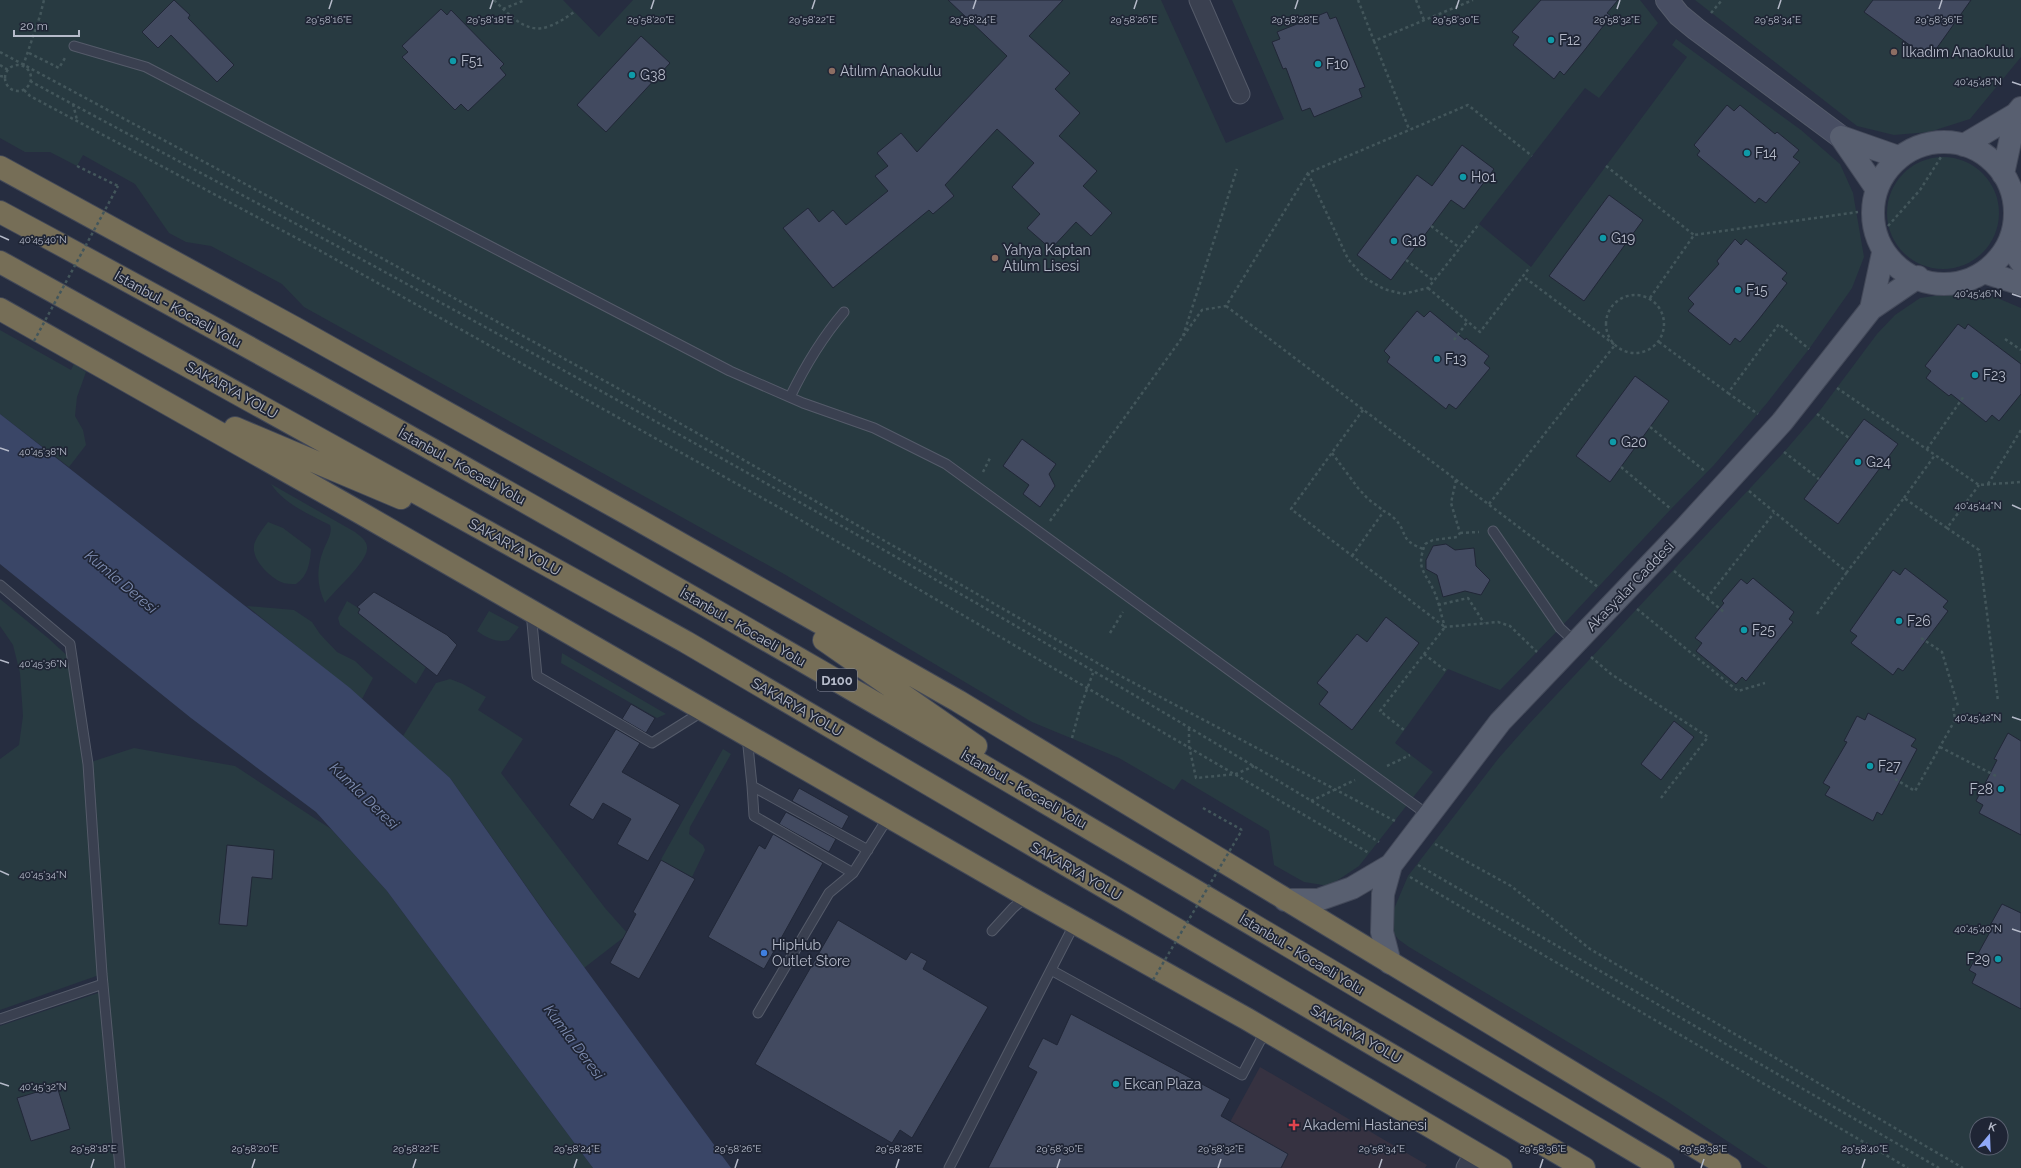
<svg xmlns="http://www.w3.org/2000/svg" width="2021" height="1168" viewBox="0 0 2021 1168" font-family="Raleway,sans-serif">
	<style>
		.medical { fill: #363241 }
		.green { fill: #283a41; fill-rule: evenodd }
		.water { fill: #3a4667 }
		.building { fill: #424a60; stroke: #212737 }
		.lines { fill: none; stroke-linecap: round; stroke-linejoin: round }
		.lane-casing { stroke: #555b6a; stroke-width: 11 }
		.street-casing { stroke: #555b6a; stroke-width: 21 }
		.secondary-casing { stroke: #555b6a; stroke-width: 24 }
		.primary-casing { stroke: #434959; stroke-width: 24 }
		.highway-casing { stroke: #424857; stroke-width: 24 }
		.path { stroke: #43565b; stroke-width: 2.5; stroke-dasharray: 3 3; stroke-linecap: butt }
		.lane { stroke: #3a4050; stroke-width: 9 }
		.street { stroke: #3a4050; stroke-width: 19 }
		.secondary { stroke: #484e63; stroke-width: 22 }
		.primary { stroke: #585f70; stroke-width: 22 }
		.highway { stroke: #766e57; stroke-width: 22 }
		.path-bridge { stroke: #43565b; stroke-width: 2.5; stroke-dasharray: 3 3; stroke-linecap: butt }
		.ticks { fill: none; stroke: #b6bbca; stroke-width: 1.5 }
		.culture-dot { fill: #0f9aa8; stroke: #1f2535; stroke-width: 1.5 }
		.education-dot { fill: #8d6e63; stroke: #1f2535; stroke-width: 1.5 }
		.shop-dot { fill: #3f7fe0; stroke: #1f2535; stroke-width: 1.5 }
		.health-dot { fill: #e0444e; stroke: #1f2535; stroke-width: 1.5 }
		.labels { text-anchor: middle; stroke-width: 3.5; stroke-linejoin: round; paint-order: stroke }
		.shield { fill: #1f2535; stroke: #898e9d; stroke-width: 1 }
		.shield-label { font-size: 13px; font-weight: bold; fill: #b6bbca }
		.poi-label { font-size: 14px; fill: #b6bbca; stroke: #1f2535; text-anchor: start }
		.street-label { font-size: 14px; fill: #b6bbca; stroke: #1f2535 }
		.water-label { font-size: 15px; font-style: italic; fill: #7e8db2; stroke: #1f2535 }
		.ticks-label { font-size: 10px; text-anchor: middle; fill: #b6bbca; stroke: #1f2535; stroke-width: 3.5; stroke-linejoin: round; paint-order: stroke }
	</style>
	<rect width="100%" height="100%" fill="#262d40"/>
	<path class="medical" d="M 1260,1067 L 1427,1165 L 1425,1168 L 1205,1168 Z"/>
	<path class="green" d="M 0,0 L 563,0 L 599,37 L 633,0 L 1161,0 L 1226,143 L 1284,119 L 1232,0 L 1640,0 L 1658,23 L 1599,98 L 1585,88 L 1479,224 L 1531,267 L 1687,57 L 1672,45 L 1676,39 L 1801,130 L 1840,164 L 1853,193 L 1864,257 L 1852,288 L 1809,349 L 1767,403 L 1714,465 L 1671,509 L 1560,628 L 1500,690 L 1448,669 L 1395,743 L 1433,772 L 1359,866 L 1329,886 L 1304,882 L 1274,865 L 1269,831 L 1182,779 L 1174,790 L 1119,758 L 1032,722 L 784,574 L 304,307 L 282,284 L 211,246 L 186,242 L 169,233 L 135,184 L 83,155 L 77,166 L 50,152 L 25,152 L 0,138 Z
		M 1695,0 L 2021,0 L 2021,57 L 1970,119 L 1929,132 L 1894,135 L 1857,126 Z
		M1887 213a56 56 0 1 1 112 0a56 56 0 1 1-112 0Z
		M 1961,292 L 1995,297 L 2021,308 L 2021,1168 L 1768,1168 L 1665,1100 L 1409,947 L 1398,939 L 1391,929 L 1391,916 L 1408,876 L 1498,759 L 1528,725 L 1784,452 L 1821,409 L 1877,334 L 1895,315 L 1920,298 ZM 1977,1124 L 2001,1124 L 2001,1148 L 1977,1148 Z
		M 0,330 L 71,370 L 74,364 L 86,372 L 77,397 L 75,416 L 83,430 L 86,445 L 69,467 L 0,414 Z
		M 271,484 L 355,532 C 360,536 368,541 367,549 C 367,562 334,591 325,603 C 317,586 316,570 323,551 C 326,543 333,533 330,525 C 310,515 283,503 271,484 Z
		M 268,522 L 283,528 L 311,549 C 310,563 308,576 296,584 C 291,584 285,584 281,582 C 269,576 252,560 254,546 C 254,540 264,527 268,522 Z
		M 0,599 L 48,638 L 73,661 L 88,763 L 134,748 L 235,766 L 331,829 L 387,891 L 593,1168 L 0,1168 L 0,1026 L 104,991 L 102,974 L 0,1010 L 0,759 L 19,745 L 23,716 L 20,673 L 13,645 L 0,626 Z
		M 347,601 L 360,609 L 358,613 L 426,667 L 416,684 L 340,625 L 338,618 Z
		M 247,606 L 294,610 L 312,622 L 320,634 L 337,652 L 355,661 L 373,678 L 362,699 Z
		M 489,611 L 519,627 L 509,640 C 497,643 487,638 477,631 Z
		M 562,653 L 666,714 L 657,718 L 561,663 Z
		M 450,679 L 463,684 L 486,697 L 478,710 L 523,739 L 501,773 L 605,908 L 628,934 L 584,968 L 450,778 L 403,736 L 436,683 Z
		M 723,749 L 731,754 L 690,827 L 689,834 L 703,845 L 705,850 L 692,877 L 675,868 L 673,871 L 659,863 Z"/>
	<path class="water" d="M 0,414 L 350,688 L 450,778 L 546,915 L 731,1168 L 593,1168 L 387,891 L 316,812 L 191,718 L 0,564 Z"/>
	<path class="building" d="M 174,0 L 190,15 L 188,18 L 234,65 L 217,82 L 171,35 L 158,48 L 142,32 Z
		M 948,0 L 1063,0 L 1029,36 L 1070,73 L 1055,89 L 1080,113 L 1059,136 L 1097,171 L 1083,186 L 1112,213 L 1091,236 L 1076,222 L 1051,249 L 1027,228 L 1040,214 L 1012,187 L 1034,163 L 997,129 L 945,185 L 954,196 L 933,214 L 929,210 L 833,288 L 783,228 L 808,208 L 819,222 L 833,210 L 846,225 L 888,191 L 875,176 L 888,166 L 877,153 L 901,133 L 917,152 L 1007,56 Z
		M 1541,0 L 1618,0 L 1607,13 L 1611,16 L 1583,52 L 1564,75 L 1560,71 L 1554,79 L 1513,45 L 1519,37 L 1512,32 Z
		M 1873,0 L 1971,0 L 1929,59 L 1864,12 Z
		M 441,9 L 447,15 L 451,10 L 504,64 L 500,68 L 506,75 L 468,111 L 461,104 L 455,110 L 402,57 L 408,52 L 402,46 Z
		M 1327,12 L 1330,19 L 1336,17 L 1365,87 L 1359,89 L 1362,97 L 1314,117 L 1310,108 L 1302,111 L 1286,68 L 1283,69 L 1272,42 L 1280,39 L 1277,32 Z
		M 641,36 L 670,63 L 606,132 L 577,105 Z
		M 1727,105 L 1734,111 L 1740,105 L 1775,134 L 1777,132 L 1799,150 L 1793,157 L 1800,162 L 1766,203 L 1759,198 L 1755,203 L 1697,155 L 1700,151 L 1694,145 Z
		M 1462,145 L 1494,169 L 1464,209 L 1451,200 L 1391,280 L 1357,255 L 1417,175 L 1432,186 Z
		M 1609,195 L 1643,220 L 1584,301 L 1549,276 Z
		M 1735,239 L 1741,245 L 1746,239 L 1787,273 L 1782,279 L 1787,283 L 1759,319 L 1740,342 L 1735,338 L 1730,345 L 1688,311 L 1694,304 L 1688,298 L 1719,264 L 1717,261 Z
		M 1417,311 L 1424,317 L 1430,311 L 1465,340 L 1466,338 L 1489,356 L 1484,363 L 1490,368 L 1456,409 L 1449,404 L 1446,409 L 1387,362 L 1390,357 L 1384,351 Z
		M 1958,324 L 1965,329 L 1968,324 L 2021,364 L 2021,394 L 1999,421 L 1992,415 L 1986,422 L 1951,394 L 1949,396 L 1926,378 L 1931,371 L 1925,366 Z
		M 1635,376 L 1669,401 L 1610,482 L 1576,456 Z
		M 1864,419 L 1898,444 L 1838,524 L 1804,499 Z
		M 1022,439 L 1056,464 L 1049,474 L 1055,486 L 1040,507 L 1023,494 L 1029,485 L 1003,466 Z
		M 1446,544 L 1455,550 L 1474,548 L 1476,566 L 1490,580 L 1481,595 L 1465,591 L 1443,597 L 1437,575 L 1426,569 L 1426,560 L 1433,546 Z
		M 1905,568 L 1948,601 L 1943,607 L 1948,611 L 1903,671 L 1898,668 L 1893,675 L 1851,643 L 1857,636 L 1850,631 L 1893,570 L 1900,575 Z
		M 1753,578 L 1794,612 L 1789,619 L 1793,622 L 1746,681 L 1742,677 L 1736,684 L 1696,651 L 1702,643 L 1695,638 L 1724,603 L 1722,601 L 1741,579 L 1747,584 Z
		M 374,592 L 447,635 L 457,645 L 437,676 L 358,613 L 360,609 L 357,607 Z
		M 1386,617 L 1419,643 L 1352,730 L 1319,704 L 1328,692 L 1317,683 L 1357,634 L 1367,642 Z
		M 631,704 L 655,718 L 646,733 L 622,719 Z
		M 1868,713 L 1916,739 L 1911,746 L 1917,749 L 1882,815 L 1877,812 L 1873,821 L 1825,795 L 1830,787 L 1823,783 L 1847,742 L 1844,741 L 1857,716 L 1865,720 Z
		M 1674,721 L 1694,737 L 1661,780 L 1641,764 Z
		M 616,729 L 640,743 L 622,772 L 680,805 L 648,861 L 617,844 L 631,819 L 603,803 L 593,820 L 569,805 Z
		M 2008,733 L 2021,741 L 2021,835 L 1979,813 L 1983,805 L 1976,801 L 1997,760 L 1994,759 Z
		M 799,788 L 849,816 L 842,829 L 792,801 Z
		M 786,812 L 836,839 L 829,852 L 779,824 Z
		M 773,834 L 823,863 L 764,969 L 708,937 L 759,845 L 765,849 Z
		M 227,845 L 274,850 L 272,879 L 252,877 L 247,926 L 219,924 Z
		M 661,860 L 695,879 L 639,979 L 610,963 L 636,914 L 633,912 Z
		M 2002,904 L 2021,913 L 2021,1009 L 1972,983 L 1976,974 L 1969,970 L 1991,930 L 1988,929 Z
		M 838,920 L 906,960 L 911,952 L 927,961 L 923,969 L 988,1007 L 912,1138 L 900,1130 L 892,1143 L 755,1064 Z
		M 1071,1014 L 1230,1099 L 1221,1116 L 1288,1154 L 1281,1168 L 988,1168 L 1037,1072 L 1028,1067 L 1043,1038 L 1057,1045 Z
		M 57,1086 L 70,1129 L 31,1141 L 17,1098 Z"/>
	<g class="lines">
		<g class="lane-casing">
			<path id="lane" d="M 74,46 L 146,67 L 730,371 L 803,403 L 874,428 L 946,464 L 1428,815
				M 790,397 C 805,366 821,339 844,312
				M 1493,531 L 1560,628 L 1575,642
				M 0,585 L 70,644 L 88,764 L 102,974 L 120,1168
				M 531,612 L 537,676 L 652,743 L 703,711
				M 747,736 L 752,786 L 868,850
				M 752,786 L 754,816 L 853,873
				M 992,931 L 1013,908 L 1026,897
				M 1051,970 L 1242,1075 L 1266,1030
				M 758,1013 L 829,893 L 853,873 L 889,816
				M 0,1019 L 103,984
				M 949,1168 L 1075,923"/>
		</g>
		<g class="street-casing">
			<path id="street" d="M 1199,0 L 1240,94
				M 1466,1168 L 1475,1153"/>
		</g>
		<g class="secondary-casing">
			<path id="secondary" d="M 1667,0 L 1679,15 L 1696,29 L 1841,137"/>
		</g>
		<g class="primary-casing">
			<path id="primary" d="M 1841,137 L 1876,188
				M 1841,137 L 1898,157
				M1873 213a71 71 0 1 1 142 0a71 71 0 1 1-142 0Z
				M 1964,145 L 2016,114 L 2021,108
				M 2003,174 L 2016,114
				M 2009,244 L 2021,262
				M 1984,272 L 2021,284
				M 1871,309 L 1883,253
				M 1285,900 L 1318,900 L 1352,888 L 1391,865
				M 1390,963 L 1382,932 L 1383,894 L 1391,865 L 1500,722 L 1685,528 L 1782,422 L 1871,309 L 1918,277"/>
		</g>
		<g class="highway-casing">
			<path id="highway" d="M 0,167 L 295,328 L 628,514 L 958,701 L 1730,1168
				M 0,212 C 564,514 1113,841 1663,1168
				M 0,262 L 686,642 L 1584,1168
				M 0,309 L 359,512 L 1027,896 L 1247,1019 L 1501,1168
				M 235,428 L 401,498
				M 824,640 L 976,746"/>
		</g>
		<path class="path" d="M 494,0 C 525,31 537,39 574,12
			M 1358,0 L 1374,41 L 1473,0
			M 1416,0 L 1424,20
			M 503,9 L 525,0
			M 1711,13 L 1722,0
			M 1374,41 L 1409,129
			M 0,52 L 327,228 L 641,401 L 1113,672 L 1395,821
			M 29,53 L 59,68 L 65,58
			M5 78a13 13 0 1 1 26 0a13 13 0 1 1-26 0Z
			M 0,65 L 8,70
			M 23,66 L 40,16 L 44,0
			M 0,76 L 5,77
			M 30,81 C 158,151 287,218 414,288 C 739,466 1062,648 1379,842
			M 24,90 L 30,96 L 317,249 L 780,508 L 1369,853
			M 73,104 L 77,120
			M 77,166 L 118,186
			M 1606,166 L 1694,235
			M 1308,173 L 1348,259 L 1365,278 L 1384,289 L 1403,294 L 1428,288 L 1479,224
			M 1431,226 L 1460,248
			M 1888,226 L 1920,190 L 1941,157
			M 1406,260 L 1434,281
			M 1428,288 L 1480,332 L 1530,267
			M1606 324a29 29 0 1 1 58 0a29 29 0 1 1-58 0Z
			M 1650,298 L 1694,235 L 1858,212
			M 1226,306 L 1598,587
			M 1183,336 L 1237,169
			M 2005,339 L 2021,350
			M 1454,340 L 1468,321
			M 1659,342 L 1728,393 L 1779,324 L 1809,349
			M 1837,388 L 1979,485 L 2021,482
			M 1728,393 L 1758,414
			M 1363,410 L 1291,509 L 1445,627 L 1380,711 L 1404,730
			M 1817,414 L 1849,438
			M 1650,427 L 1706,472
			M 1927,449 L 1964,396
			M 1784,452 L 1819,479
			M 1332,453 L 1358,488 L 1368,499 L 1384,511
			M 1621,467 L 1671,509
			M 983,472 L 991,456
			M 1456,480 L 1451,503 L 1460,533 L 1457,537 L 1433,540 L 1425,544 C 1416,569 1424,570 1434,591 C 1439,602 1441,615 1445,627 L 1498,622 L 1510,626 L 1537,652
			M 1988,484 L 2021,430
			M 1749,491 L 1847,572 L 1904,498 L 1947,528 L 1979,485
			M 1904,498 L 1935,455
			M 1489,504 L 1615,345 L 1524,277
			M 1050,521 L 1202,310 L 1226,306 L 1308,173 L 1468,105 L 1532,156
			M 1947,528 L 1979,550 L 1998,701
			M 1460,533 L 1479,532
			M 1352,556 L 1384,511 C 1388,513 1392,516 1395,519 C 1409,534 1398,539 1423,549
			M 1674,571 L 1707,598 L 1774,513
			M 1707,598 L 1725,613
			M 1438,605 L 1468,598 L 1484,623
			M 1637,609 L 1738,691 L 1765,683
			M 1817,614 L 1847,572
			M 1110,633 L 1123,612
			M 1921,638 L 1942,652 L 1958,706
			M 1424,654 L 1446,671
			M 1591,657 L 1611,674 L 1708,737 L 1661,798
			M 1189,728 L 1189,746 L 1196,778 L 1236,774 L 1254,766
			M 1072,738 L 1080,708 L 1093,673
			M 1940,747 L 1996,776
			M 1387,766 L 1410,755
			M 1895,779 L 1915,791 L 1955,720 L 1953,706
			M 1311,801 L 1355,780
			M 1203,808 L 1242,830
			M 1435,844 L 1511,886 L 1590,949 L 1963,1168
			M 1418,865 L 1939,1168
			M 1410,877 L 1908,1168"/>
		<use href="#lane" class="lane"/>
		<use href="#street" class="street"/>
		<use href="#secondary" class="secondary"/>
		<use href="#primary" class="primary"/>
		<use href="#highway" class="highway"/>
		<path class="path-bridge" d="M 34,341 L 118,186
			M 1153,980 L 1242,830"/>
	</g>
	<path class="ticks" d="M 329,9 L 332,0M 490,9 L 493,0M 651,9 L 654,0M 812,9 L 815,0M 973,9 L 976,0M 1134,9 L 1137,0M 1295,9 L 1298,0M 1456,9 L 1459,0M 1617,9 L 1620,0M 1778,9 L 1781,0M 1939,9 L 1942,0M 2012,82 L 2021,85M 0,236 L 9,240M 2012,294 L 2021,297M 0,448 L 9,451M 2012,505 L 2021,509M 0,660 L 9,663M 2012,717 L 2021,720M 0,871 L 9,875M 2012,929 L 2021,932M 0,1083 L 9,1086M 91,1168 L 94,1159M 252,1168 L 255,1159M 413,1168 L 416,1159M 574,1168 L 577,1159M 735,1168 L 738,1159M 896,1168 L 899,1159M 1057,1168 L 1060,1159M 1218,1168 L 1221,1159M 1379,1168 L 1382,1159M 1540,1168 L 1543,1159M 1701,1168 L 1704,1159M 1862,1168 L 1865,1159"/>
	<g class="culture-dot">
		<circle cx="1551" cy="40" r="4"/>
		<circle cx="453" cy="61" r="4"/>
		<circle cx="1318" cy="64" r="4"/>
		<circle cx="632" cy="75" r="4"/>
		<circle cx="1747" cy="153" r="4"/>
		<circle cx="1463" cy="177" r="4"/>
		<circle cx="1603" cy="238" r="4"/>
		<circle cx="1394" cy="241" r="4"/>
		<circle cx="1738" cy="290" r="4"/>
		<circle cx="1437" cy="359" r="4"/>
		<circle cx="1975" cy="375" r="4"/>
		<circle cx="1613" cy="442" r="4"/>
		<circle cx="1858" cy="462" r="4"/>
		<circle cx="1899" cy="621" r="4"/>
		<circle cx="1744" cy="630" r="4"/>
		<circle cx="1870" cy="766" r="4"/>
		<circle cx="2001" cy="789" r="4"/>
		<circle cx="1998" cy="959" r="4"/>
		<circle cx="1116" cy="1084" r="4"/>
	</g>
	<g class="education-dot">
		<circle cx="1894" cy="52" r="4"/>
		<circle cx="832" cy="71" r="4"/>
		<circle cx="995" cy="258" r="4"/>
	</g>
	<circle class="shop-dot" cx="764" cy="953" r="4"/>
	<path class="health-dot" d="M1292 1119h4v4h4v4h-4v4h-4v-4h-4v-4h4z"/>
	<g class="labels">
		<rect class="shield" x="817" y="669" width="40" height="22" rx="3"/>
		<g class="shield-label">
			<text x="837" y="685">D100</text>
		</g>
		<g class="poi-label">
			<text x="1559" y="45">F12</text>
			<text x="1902" y="57">İlkadım Anaokulu</text>
			<text x="461" y="66">F51</text>
			<text x="1326" y="69">F10</text>
			<text x="840" y="76">Atılım Anaokulu</text>
			<text x="640" y="80">G38</text>
			<text x="1755" y="158">F14</text>
			<text x="1471" y="182">H01</text>
			<text x="1611" y="243">G19</text>
			<text x="1402" y="246">G18</text>
			<text x="1003" y="255">Yahya Kaptan<tspan x="1003" dy="16">Atılım Lisesi</tspan></text>
			<text x="1746" y="295">F15</text>
			<text x="1445" y="364">F13</text>
			<text x="1983" y="380">F23</text>
			<text x="1621" y="447">G20</text>
			<text x="1866" y="467">G24</text>
			<text x="1907" y="626">F26</text>
			<text x="1752" y="635">F25</text>
			<text x="1878" y="771">F27</text>
			<text x="1993" y="794" text-anchor="end">F28</text>
			<text x="772" y="950">HipHub<tspan x="772" dy="16">Outlet Store</tspan></text>
			<text x="1990" y="964" text-anchor="end">F29</text>
			<text x="1124" y="1089">Ekcan Plaza</text>
			<text x="1303" y="1130">Akademi Hastanesi</text>
		</g>
		<g class="street-label">
			<text transform="translate(178 309) rotate(29)" y="5">İstanbul - Kocaeli Yolu</text>
			<text transform="translate(232 390) rotate(29)" y="5">SAKARYA YOLU</text>
			<text transform="translate(462 466) rotate(29)" y="5">İstanbul - Kocaeli Yolu</text>
			<text transform="translate(515 547) rotate(29)" y="5">SAKARYA YOLU</text>
			<text transform="translate(1630 586) rotate(-46)" y="5">Akasyalar Caddesi</text>
			<text transform="translate(743 627) rotate(30)" y="5">İstanbul - Kocaeli Yolu</text>
			<text transform="translate(797 707) rotate(30)" y="5">SAKARYA YOLU</text>
			<text transform="translate(1024 789) rotate(30)" y="5">İstanbul - Kocaeli Yolu</text>
			<text transform="translate(1076 871) rotate(30)" y="5">SAKARYA YOLU</text>
			<text transform="translate(1302 954) rotate(31)" y="5">İstanbul - Kocaeli Yolu</text>
			<text transform="translate(1356 1034) rotate(30)" y="5">SAKARYA YOLU</text>
		</g>
		<g class="water-label">
			<text transform="translate(121 582) rotate(40)" y="5">Kumla Deresi</text>
			<text transform="translate(364 796) rotate(44)" y="5">Kumla Deresi</text>
			<text transform="translate(574 1042) rotate(53)" y="5">Kumla Deresi</text>
		</g>
	</g>
	<g class="ticks-label">
		<text x="973" y="23">29°58'24"E</text>
		<text x="1134" y="23">29°58'26"E</text>
		<text x="1617" y="23">29°58'32"E</text>
		<text x="1778" y="23">29°58'34"E</text>
		<text x="329" y="23">29°58'16"E</text>
		<text x="490" y="23">29°58'18"E</text>
		<text x="651" y="23">29°58'20"E</text>
		<text x="812" y="23">29°58'22"E</text>
		<text x="1295" y="23">29°58'28"E</text>
		<text x="1456" y="23">29°58'30"E</text>
		<text x="1939" y="23">29°58'36"E</text>
		<text x="1978" y="85">40°45'48"N</text>
		<text x="43" y="243">40°45'40"N</text>
		<text x="1978" y="297">40°45'46"N</text>
		<text x="43" y="455">40°45'38"N</text>
		<text x="1978" y="509">40°45'44"N</text>
		<text x="43" y="667">40°45'36"N</text>
		<text x="1978" y="721">40°45'42"N</text>
		<text x="43" y="878">40°45'34"N</text>
		<text x="1978" y="932">40°45'40"N</text>
		<text x="43" y="1090">40°45'32"N</text>
		<text x="94" y="1152">29°58'18"E</text>
		<text x="255" y="1152">29°58'20"E</text>
		<text x="416" y="1152">29°58'22"E</text>
		<text x="577" y="1152">29°58'24"E</text>
		<text x="738" y="1152">29°58'26"E</text>
		<text x="899" y="1152">29°58'28"E</text>
		<text x="1060" y="1152">29°58'30"E</text>
		<text x="1221" y="1152">29°58'32"E</text>
		<text x="1382" y="1152">29°58'34"E</text>
		<text x="1543" y="1152">29°58'36"E</text>
		<text x="1704" y="1152">29°58'38"E</text>
		<text x="1865" y="1152">29°58'40"E</text>
	</g>
	<g transform="translate(1989 1136) rotate(19)"><circle r="19" fill="#1f2535" stroke="#5b6171"/>
	<path d="M0-3L7 15L0 10L-7 15Z" fill="#8fa8f7"/>
	<text y="-6" font-size="11" font-weight="bold" text-anchor="middle" fill="#b6bbca">K</text>
	</g>
	<path d="M14 30v6h65v-6" fill="none" stroke="#b6bbca" stroke-width="2"/>
	<text x="20" y="30" font-size="12" fill="#b6bbca" stroke="#1f2535" stroke-width="3" paint-order="stroke">20 m</text>
</svg>
